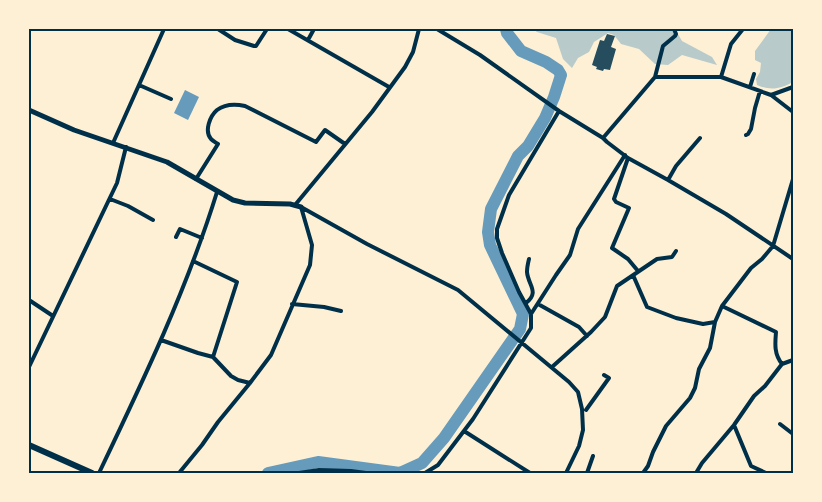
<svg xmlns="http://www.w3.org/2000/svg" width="822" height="502" viewBox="0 0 822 502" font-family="Overpass,sans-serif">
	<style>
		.green { fill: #b9caca }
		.water { fill: #669bbc }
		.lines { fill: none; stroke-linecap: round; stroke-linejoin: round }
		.river { stroke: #669bbc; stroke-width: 12 }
		.building { fill: #264d5e }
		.minor { stroke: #003049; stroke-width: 4 }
		.tertiary { stroke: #003049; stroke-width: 5 }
		.primary { stroke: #003049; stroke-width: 6 }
		.neatline { fill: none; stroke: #003049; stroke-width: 2 }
	</style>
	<rect width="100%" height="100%" fill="#fdf0d5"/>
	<path class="green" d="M 533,29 L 675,29 L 682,41 L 712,57 L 717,65 L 682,55 L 668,65 L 655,64 L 639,49 L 621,44 L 614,35 L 608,33 L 594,42 L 589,52 L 578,58 L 572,68 L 563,59 L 556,38 L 537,32 Z
		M 771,29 L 793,29 L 793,82 C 780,89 771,91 757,85 L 756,79 L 760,72 L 761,63 L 755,60 L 755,51 Z"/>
	<path class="water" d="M 185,90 L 199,97 L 188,120 L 174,113 Z"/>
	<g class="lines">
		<path class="river" d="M 268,473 L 318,462 L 400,473 L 422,463 L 444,438 L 520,329 L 523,314 L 490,245 L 488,232 L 491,209 L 518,156 L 528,146 L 545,118 L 554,97 L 561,75 L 558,70 L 546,62 L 521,51 L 507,33 L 506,29"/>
	</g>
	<path class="building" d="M 607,34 L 615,36 L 611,47 L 616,49 L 610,70 L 604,69 L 603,71 L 596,69 L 597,67 L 592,65 L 600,40 L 604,41 Z"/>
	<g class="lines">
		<path class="minor" d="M 218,29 L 235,40 L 254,46 L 256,46 L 267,29
			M 288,29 L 389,87
			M 437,29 L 480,55 L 559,111 L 603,138 L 607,142 L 628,158 L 668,180 L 726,214 L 793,259
			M 308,40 L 314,29
			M 655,77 L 721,77 L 771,95 L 793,112
			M 721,77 L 731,44 L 743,29
			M 139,85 L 171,99
			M 750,87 L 754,74
			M 771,95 L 793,87
			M 746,135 L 748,134 L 751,129 L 755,108 L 760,91
			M 603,138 L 655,77 L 663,46 L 675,36 L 676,34 L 674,29
			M 113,143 L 164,29
			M 628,158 L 614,199 L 616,202 L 629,208 L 612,248 L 628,259 L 638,271
			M 196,179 L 218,144 C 215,142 213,141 211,139 C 204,131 210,116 217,110 C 225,104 236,104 245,106 L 316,142 L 325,130 L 345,144
			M 668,180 L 676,166 L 700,138
			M 110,199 L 128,206 L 153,220
			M 295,205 L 372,112 L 405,67 L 413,52 L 419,29
			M 301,207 L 367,244 L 458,290 L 569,382 L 578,392 L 582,409 L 583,430 L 579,446 L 566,473
			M 176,237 L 180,229 L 202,238
			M 193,261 L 237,282 L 213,357
			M 633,275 L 647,307 L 676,318 L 703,324 L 715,322
			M 29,300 L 53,316
			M 526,303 C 540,292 528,285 527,272 C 527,268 528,263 529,259
			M 292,304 L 324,307 L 341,311
			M 538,304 L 579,327 L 587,336
			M 722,306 L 776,332 C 775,344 774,354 782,364
			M 531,314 L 556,275 L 570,255 L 578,229 L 625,155
			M 161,340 L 198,353 L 213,357 L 231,376 L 238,380 L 250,383
			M 29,367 L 117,183 L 126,147
			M 552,367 L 591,332 L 605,317 L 617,286 L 657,259 L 672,257 L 676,251
			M 586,410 L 609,378 L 604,375
			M 780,424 L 793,434
			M 734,425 L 751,466 L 766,473
			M 464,431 L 530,473
			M 99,473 C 143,381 187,289 217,192
			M 179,473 L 202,445 L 218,422 L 250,383 L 271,355 L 310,265 L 312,245 L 301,207
			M 299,473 L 319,470 L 351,471 L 366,473
			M 425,473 L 438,465 L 473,419 L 531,328 L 531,314 L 519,292 L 502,253 L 497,238 L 497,229 L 509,195 L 559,111
			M 587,473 L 593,456
			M 643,473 L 648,466 L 653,452 L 666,426 L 690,398 L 695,388 L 699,369 L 710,348 L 715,322 L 722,306 L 751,268 L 762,259 L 773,246 L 793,179
			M 696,473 L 702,463 L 734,425 L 754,396 L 765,386 L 782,364 L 793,360"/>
		<path class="tertiary" d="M 29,110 L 74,130 L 167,162 L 233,200 L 245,203 L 290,204 L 301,207"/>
		<path class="primary" d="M 29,445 L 92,473"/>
	</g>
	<rect width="822" height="502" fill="none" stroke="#fdf0d5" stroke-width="60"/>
	<rect x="30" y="30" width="762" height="442" class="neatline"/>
</svg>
